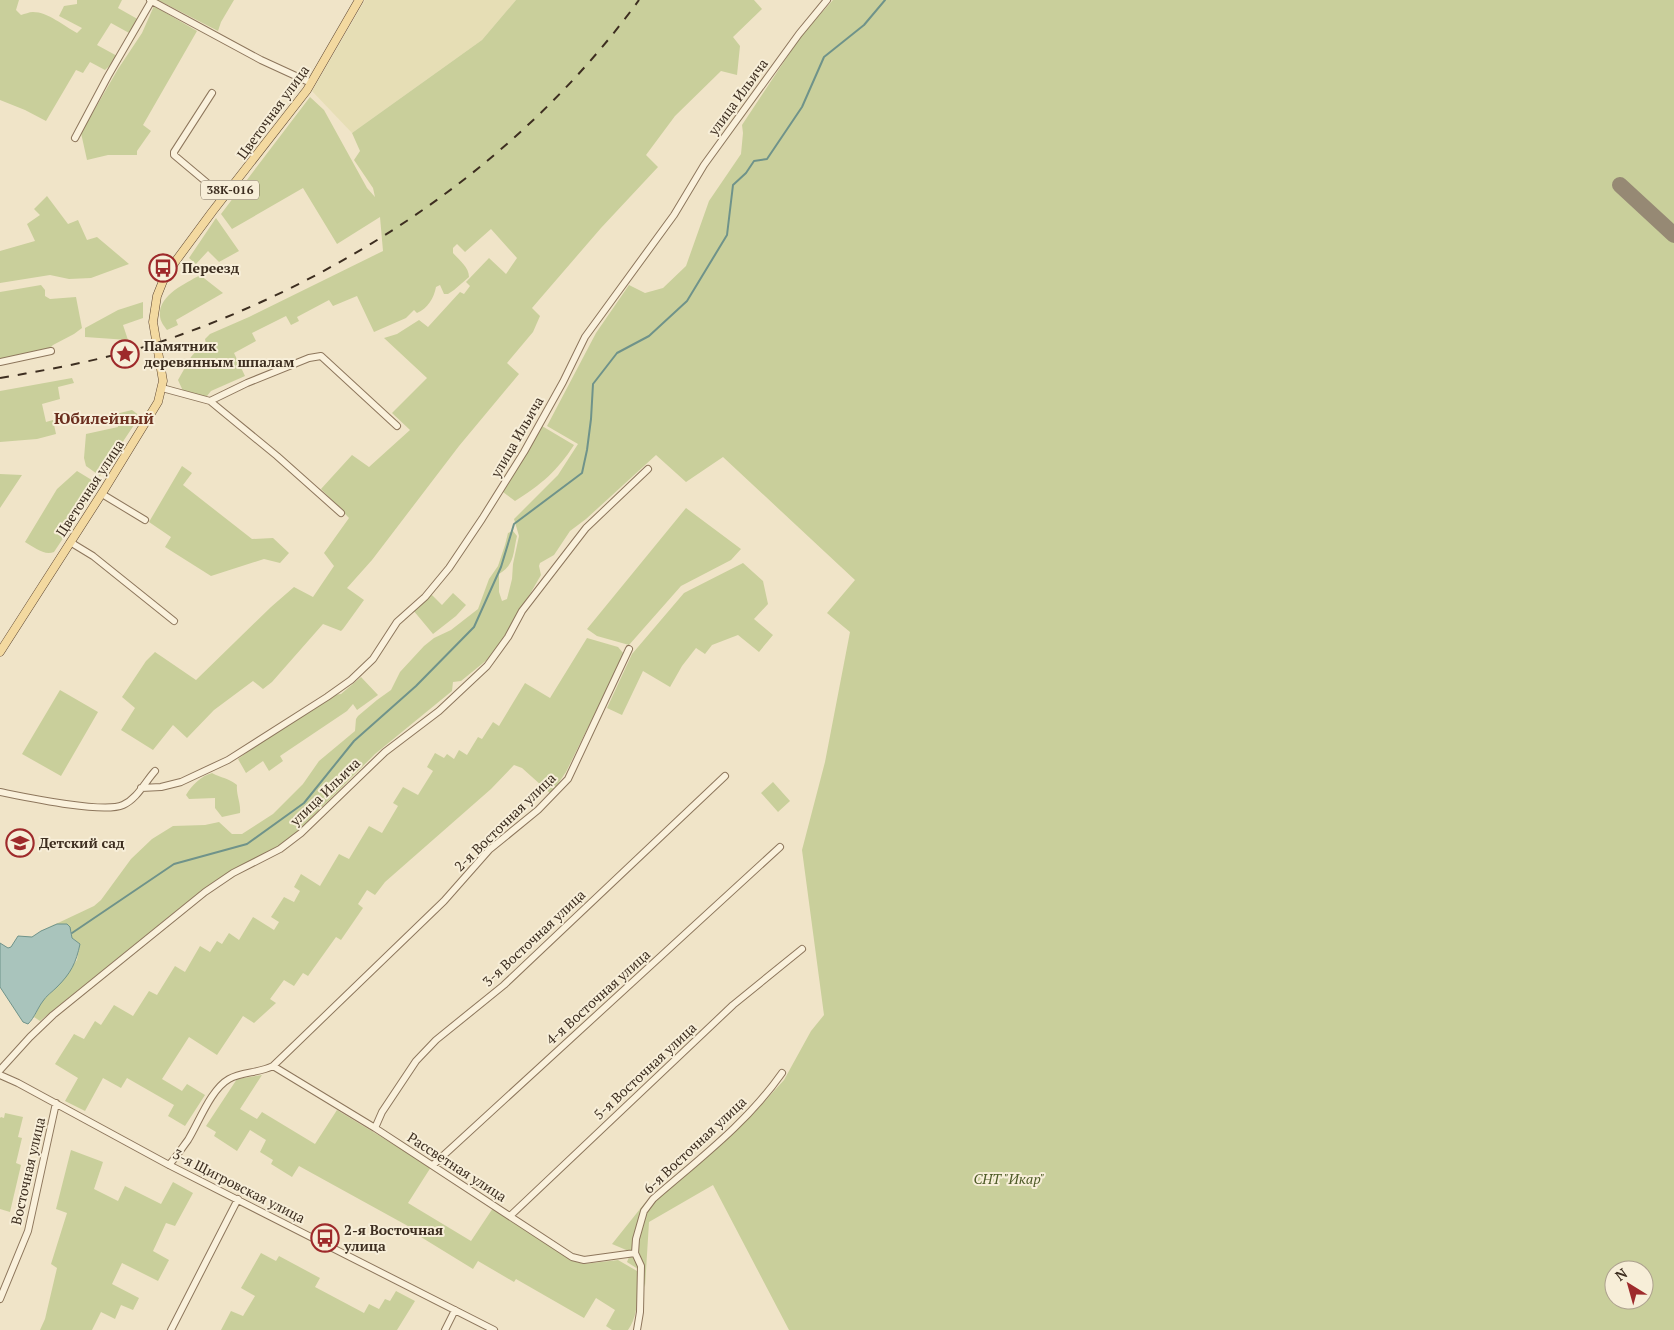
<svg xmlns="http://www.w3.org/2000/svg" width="1674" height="1330" viewBox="0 0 1674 1330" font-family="'PT Serif',serif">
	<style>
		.farmland { fill: #e6deb5 }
		.green { fill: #c9cf9b; fill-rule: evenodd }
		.water { fill: #a9c4bc; stroke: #6f938a }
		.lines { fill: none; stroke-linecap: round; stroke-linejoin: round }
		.stream { stroke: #6f938a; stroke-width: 2 }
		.taxiway { stroke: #968974; stroke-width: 16 }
		.minor-casing { stroke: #8d765c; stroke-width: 8 }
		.major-casing { stroke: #5b4430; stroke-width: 9 }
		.minor { stroke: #faf1dc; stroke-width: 6 }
		.major { stroke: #f3d9a0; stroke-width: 8 }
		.rail { stroke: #3d2e20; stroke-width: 2; stroke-dasharray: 9 9; stroke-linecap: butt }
		.labels { text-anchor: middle; stroke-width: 4; stroke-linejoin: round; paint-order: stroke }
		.shield { fill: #f7eed8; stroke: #756857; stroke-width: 1 }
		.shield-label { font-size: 12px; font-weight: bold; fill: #3d2e20 }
		.street-label { font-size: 14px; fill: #3d2e20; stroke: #f7eed8 }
		.poi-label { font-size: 14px; font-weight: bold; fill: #3d2e20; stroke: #f7eed8; text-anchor: start }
		.park-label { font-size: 14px; font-style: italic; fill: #4d5a26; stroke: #f7eed8 }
		.quarter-label { font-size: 16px; font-weight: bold; fill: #6b2e1e; stroke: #f7eed8 }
	</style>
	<rect width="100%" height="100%" fill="#f0e4c8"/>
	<path class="farmland" d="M 365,0 L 516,0 L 482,40 L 352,133 L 312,91 Z"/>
	<path class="green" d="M 0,0 L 19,0 L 16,10 L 21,15 C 25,14 29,12 33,12 C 48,12 64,26 77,33 L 82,28 L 59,16 L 64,6 L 77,4 L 77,0 L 122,0 L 118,8 L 141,21 L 131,34 L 111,23 L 97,45 L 119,57 L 105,70 L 90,62 L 83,73 L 76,70 L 46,121 L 25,110 L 0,100 Z
		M 158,0 L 234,0 L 221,22 L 218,31 Z
		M 516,0 L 754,0 L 762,9 L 733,37 L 740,46 L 737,75 L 721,71 L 675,116 L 646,155 L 658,167 L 601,228 L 532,308 L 540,316 L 533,332 L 507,363 L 519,374 L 459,446 L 372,560 L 347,588 L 364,600 L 343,629 L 341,631 L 323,624 L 272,682 L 263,689 L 253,681 L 214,710 L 187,738 L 173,725 L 153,750 L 121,730 L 135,708 L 122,697 L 146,661 L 155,652 L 196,680 L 271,607 L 294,587 L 313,597 L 334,566 L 324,553 L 349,518 L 321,489 L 352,455 L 369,467 L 410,430 L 392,413 L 427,378 L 384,338 L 397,334 L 419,320 L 428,327 L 460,292 L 464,294 L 470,286 L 466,282 L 489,258 L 506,274 L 517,258 L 491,229 L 465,252 L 457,244 L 453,248 L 453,253 C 459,260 469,267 469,277 L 454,290 L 448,294 L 444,294 L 440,285 L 436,287 C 434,298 428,308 417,313 L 414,310 L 406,318 L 374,332 L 357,296 L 333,306 L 329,300 L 297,317 L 299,321 L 291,325 L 286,316 L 252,333 L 256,341 L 234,353 L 245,376 L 211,391 L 207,396 L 201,398 L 183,391 L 178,380 L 191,357 L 202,344 L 206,344 L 205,339 L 210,334 L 249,317 L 383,251 L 380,217 L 337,244 L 303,188 L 232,229 L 221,214 L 310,97 L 324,110 L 367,188 L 375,197 L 373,188 L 354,160 L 360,151 L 352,133 L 482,40 Z
		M 833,0 L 1674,0 L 1674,1330 L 789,1330 L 713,1185 L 649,1222 L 645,1287 L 641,1271 L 627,1262 L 631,1252 L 612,1244 L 644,1204 L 673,1177 L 721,1143 L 755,1112 L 784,1080 L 811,1031 L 824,1015 L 802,850 L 825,762 L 850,632 L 827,613 L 855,580 L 723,457 L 686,482 L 656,455 L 586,519 L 570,531 L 554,555 L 540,563 L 539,566 L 541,575 L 501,644 L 488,659 L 461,681 L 453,682 L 452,691 L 375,754 L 292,837 L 274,849 L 229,872 L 203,889 L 46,1016 L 40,1021 L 34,1017 L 43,1000 L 58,986 L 77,960 L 80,944 L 72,938 L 72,933 L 67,924 L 55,924 L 41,931 L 94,906 L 101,900 L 131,859 L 152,839 L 173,826 L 205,825 L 219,822 L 232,834 L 242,834 L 273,814 L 303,784 L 319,761 L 355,731 L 356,719 L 358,716 L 377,700 L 391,690 L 400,672 L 424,646 L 434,638 L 451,630 L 478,609 L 489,579 L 498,566 L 505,545 L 508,533 L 513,531 L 517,536 C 513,552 515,565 499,574 L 499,592 L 502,601 L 507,599 L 512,579 L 513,564 L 519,536 L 514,519 L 558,475 L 578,444 L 547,426 L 596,333 L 629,285 L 645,293 L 663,288 L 686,266 L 709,201 L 741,154 L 743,133 L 742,125 L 801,36 ZM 1614,1270 L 1644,1270 L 1644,1300 L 1614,1300 Z
		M 154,6 L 197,31 L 143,125 L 151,131 L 137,151 L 137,155 L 108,155 L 87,160 L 81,133 L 118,69 L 142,33 Z
		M 47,196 L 68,224 L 78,220 L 87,240 L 97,237 L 129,264 L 91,278 L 69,279 L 50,275 L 0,283 L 0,251 L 35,241 L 27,224 L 40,215 L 34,209 Z
		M 216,218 L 239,251 L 219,262 L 208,251 L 196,264 L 189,258 Z
		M 200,275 L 223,293 L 176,320 L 178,325 L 167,330 C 164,326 160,321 160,316 C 158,295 185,284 200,275 Z
		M 41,285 L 45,290 L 45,296 L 50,299 L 76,297 L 82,328 L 74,334 L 53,345 L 48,350 L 0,360 L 0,292 Z
		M 143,302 L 143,318 L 123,325 L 128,340 L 85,337 L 85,328 L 118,310 Z
		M 72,378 L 74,383 L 58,387 L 60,399 L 42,404 L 46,422 L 53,420 L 56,434 L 37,439 L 0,442 L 0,391 Z
		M 132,410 L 140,416 L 100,476 L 86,466 L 84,458 L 86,434 L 118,427 L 116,414 Z
		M 542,426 L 574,445 C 558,470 541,485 515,501 L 503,492 Z
		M 182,466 L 192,473 L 183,485 L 252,539 L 273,538 L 289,553 L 280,563 L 264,559 L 211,576 L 165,547 L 171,537 L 149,522 Z
		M 77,471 L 95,482 L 97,487 L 54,552 C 44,556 34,547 25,542 L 57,489 Z
		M 0,474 L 22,475 L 0,508 Z
		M 686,508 L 741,549 L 731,560 L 681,586 L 629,645 L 597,636 L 587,629 Z
		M 743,563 L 763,581 L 768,604 L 754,619 L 773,635 L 759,652 L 738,635 L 712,645 L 705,654 L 696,648 L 682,666 L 670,687 L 643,671 L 622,715 L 607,708 L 632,654 L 684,593 Z
		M 453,593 L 466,605 L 456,616 L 433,634 L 413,610 L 431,594 L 442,605 Z
		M 587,638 L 618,647 L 624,654 L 566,772 L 551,794 L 522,768 L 514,765 L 491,789 L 385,882 L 375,895 L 367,890 L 358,904 L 363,908 L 341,940 L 336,937 L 308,976 L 303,973 L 294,986 L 284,980 L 270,999 L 276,1003 L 254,1023 L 243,1016 L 217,1055 L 189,1037 L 162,1079 L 182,1091 L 187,1084 L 205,1095 L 185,1126 L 168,1116 L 174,1105 L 127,1078 L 121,1088 L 103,1078 L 85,1111 L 65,1101 L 78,1078 L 55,1064 L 74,1034 L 84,1039 L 95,1021 L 101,1025 L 114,1005 L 133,1016 L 149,991 L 157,995 L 175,966 L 185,972 L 200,946 L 210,952 L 217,941 L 222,944 L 229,933 L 239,940 L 253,917 L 274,930 L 279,922 L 271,917 L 284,897 L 294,902 L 300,891 L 294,887 L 301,874 L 320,886 L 339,854 L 349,859 L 369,826 L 382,833 L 398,806 L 393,803 L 403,787 L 418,795 L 433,771 L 427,767 L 435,753 L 444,758 L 447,754 L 454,759 L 459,750 L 467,755 L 478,737 L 482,739 L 493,722 L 499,726 L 525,683 L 550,698 Z
		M 361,677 L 378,695 L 357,710 L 353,704 L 347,711 L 280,756 L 283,761 L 269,771 L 263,761 L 246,773 L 238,759 L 289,721 L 333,695 L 341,694 Z
		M 60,690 L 98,712 L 61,776 L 22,754 Z
		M 212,773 C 221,778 229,778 237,785 C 236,795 241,802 240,813 L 222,817 L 215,808 L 215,798 L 189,799 L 186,795 C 192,785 201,776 212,773 Z
		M 773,782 L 790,801 L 778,812 L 761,793 Z
		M 262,1075 L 240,1109 L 257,1119 L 262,1112 L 315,1144 L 337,1110 L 431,1167 L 408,1203 L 471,1241 L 493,1208 L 573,1261 L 584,1264 L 618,1260 L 637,1271 C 637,1291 640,1313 628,1330 L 612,1330 L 606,1326 L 615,1310 L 596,1298 L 584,1318 L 516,1279 L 514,1282 L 478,1261 L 473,1269 L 416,1234 L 417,1231 L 299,1166 L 292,1177 L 271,1164 L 273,1160 L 260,1152 L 266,1140 L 250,1130 L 237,1151 L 214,1136 L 216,1132 L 206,1126 L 237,1079 Z
		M 5,1113 L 23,1117 L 18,1137 L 22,1138 L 16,1163 L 21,1165 L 10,1212 L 0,1209 L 0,1118 L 1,1117 L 4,1118 Z
		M 71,1150 L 103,1162 L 94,1189 L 118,1201 L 125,1186 L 161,1204 L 173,1182 L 193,1193 L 175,1226 L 166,1223 L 153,1251 L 169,1260 L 158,1281 L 122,1263 L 112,1284 L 139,1298 L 133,1310 L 121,1305 L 115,1319 L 101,1312 L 92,1330 L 40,1330 L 45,1319 L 57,1268 L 51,1264 L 67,1213 L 56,1209 Z
		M 261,1253 L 276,1261 L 279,1256 L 320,1278 L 315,1287 L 364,1313 L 369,1304 L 379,1309 L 385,1299 L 390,1301 L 396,1291 L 415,1301 L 397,1330 L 221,1330 L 231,1311 L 243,1316 L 255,1296 L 241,1288 Z"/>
	<path class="water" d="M 57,924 L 67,924 L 70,927 L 72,938 L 80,944 C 76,963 71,973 57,987 C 52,992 46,996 43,1001 C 37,1009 35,1017 28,1024 L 23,1022 L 0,987 L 0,943 L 8,948 L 11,947 L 18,936 L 32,937 L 41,931 Z"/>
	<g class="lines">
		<path class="stream" d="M 72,933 L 174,864 L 247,844 L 304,803 L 354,741 L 416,686 L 474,627 L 501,567 L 514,524 L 582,473 L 587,450 L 591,419 L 593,384 L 617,353 L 649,336 L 687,301 L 727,235 L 733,185 L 746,173 L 754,161 L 767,159 L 802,107 L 824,57 L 864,25 L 885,0"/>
		<path class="taxiway" d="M 1620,185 L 1674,235"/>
		<g class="minor-casing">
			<path id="minor" d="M 150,0 L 261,60 L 311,83
				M 212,93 L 174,152 L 174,155 L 224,197
				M 75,138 L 108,76 L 152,0
				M 0,362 L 51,351
				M 162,388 L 210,401 L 247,383 L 309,358 L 321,356 L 397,426
				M 210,401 L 277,456 L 341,513
				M 102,494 L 145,520
				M 70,542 L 93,556 L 174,621
				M 141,788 L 161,787 L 181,782 L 228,760 L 327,697 L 351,680 L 373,659 L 397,622 L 425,597 L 449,568 L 482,519 L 524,452 L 563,382 L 585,337 L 674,215 L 704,165 L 799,34 L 827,0
				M 0,792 C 25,797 103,814 123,805 C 137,799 145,782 155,771
				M 273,1066 L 375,1128 L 572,1257 L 584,1260 L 635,1253
				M 0,1070 L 30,1037 L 53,1015 L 205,892 L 233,873 L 280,849 L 301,833 L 385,752 L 439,711 L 487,666 L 508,637 L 522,611 L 586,528 L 648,469
				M 0,1075 L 18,1083 L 169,1165 L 494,1330
				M 375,1128 L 382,1112 L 416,1061 L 436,1040 L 504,985 L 725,776
				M 169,1165 C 176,1157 182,1148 188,1140 C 199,1122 211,1089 229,1079 C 241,1072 259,1073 273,1066 L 444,901 L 489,850 L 538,810 L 568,779 L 629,649
				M 433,1165 L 780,847
				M 510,1216 L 733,1005 L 802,949
				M 0,1299 L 28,1231 L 56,1103
				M 171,1330 L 238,1199
				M 445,1330 L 455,1310
				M 637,1330 L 640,1312 L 641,1266 L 635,1253 L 636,1239 L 644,1211 L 653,1199 C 699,1159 747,1123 782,1073"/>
		</g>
		<g class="major-casing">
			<path id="major" d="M 0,652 L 104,490 L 158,402 L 163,381 L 153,322 L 157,296 L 163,281 L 175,262 L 212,212 L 307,90 L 359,0"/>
		</g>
		<use href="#minor" class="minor"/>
		<use href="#major" class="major"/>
		<path class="rail" d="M 0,378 C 53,369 106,359 157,343 C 346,280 521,162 639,0"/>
	</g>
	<defs>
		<g id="bus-ring" transform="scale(1.4375)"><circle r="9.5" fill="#f7eed8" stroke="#9e2a2b" stroke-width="1.5"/><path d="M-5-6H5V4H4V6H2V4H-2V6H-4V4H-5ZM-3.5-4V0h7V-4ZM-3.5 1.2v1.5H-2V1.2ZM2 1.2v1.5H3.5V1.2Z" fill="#9e2a2b"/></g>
		<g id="sight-ring" transform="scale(1.4375)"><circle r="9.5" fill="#f7eed8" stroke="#9e2a2b" stroke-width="1.5"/><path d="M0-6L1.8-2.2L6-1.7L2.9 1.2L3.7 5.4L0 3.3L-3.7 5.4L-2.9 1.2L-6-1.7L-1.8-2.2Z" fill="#9e2a2b"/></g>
		<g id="school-ring" transform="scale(1.4375)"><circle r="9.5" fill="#f7eed8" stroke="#9e2a2b" stroke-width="1.5"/><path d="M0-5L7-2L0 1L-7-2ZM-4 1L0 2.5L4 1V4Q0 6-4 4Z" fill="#9e2a2b"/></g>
	</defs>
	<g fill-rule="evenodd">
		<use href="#bus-ring" x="163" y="268"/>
		<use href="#sight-ring" x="125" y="354"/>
		<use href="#school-ring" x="20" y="843"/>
		<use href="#bus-ring" x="325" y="1238"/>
	</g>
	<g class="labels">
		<rect class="shield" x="201" y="180.5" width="58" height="19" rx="4"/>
		<g class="shield-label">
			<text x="230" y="194">38К-016</text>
		</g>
		<g class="street-label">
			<text transform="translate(738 97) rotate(-54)" y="5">улица Ильича</text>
			<text transform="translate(273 112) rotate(-54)" y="5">Цветочная улица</text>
			<text transform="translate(517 437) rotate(-60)" y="5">улица Ильича</text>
			<text transform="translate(90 488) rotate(-57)" y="5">Цветочная улица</text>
			<text transform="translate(325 792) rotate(-44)" y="5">улица Ильича</text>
			<text transform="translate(505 822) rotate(-44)" y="5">2-я Восточная улица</text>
			<text transform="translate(534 938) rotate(-43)" y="5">3-я Восточная улица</text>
			<text transform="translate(598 997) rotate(-42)" y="5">4-я Восточная улица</text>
			<text transform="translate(645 1071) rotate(-43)" y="5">5-я Восточная улица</text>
			<text transform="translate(695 1145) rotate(-43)" y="5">6-я Восточная улица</text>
			<text transform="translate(457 1167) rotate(33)" y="5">Рассветная улица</text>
			<text transform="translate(28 1171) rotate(-77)" y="5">Восточная улица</text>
			<text transform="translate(239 1186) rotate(27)" y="5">3-я Щигровская улица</text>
		</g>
		<g class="poi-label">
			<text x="182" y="273">Переезд</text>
			<text x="144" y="351">Памятник<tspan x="144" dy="16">деревянным шпалам</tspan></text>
			<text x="39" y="848">Детский сад</text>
			<text x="344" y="1235">2-я Восточная<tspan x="344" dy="16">улица</tspan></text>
		</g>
		<g class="park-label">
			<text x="1009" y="1184">СНТ "Икар"</text>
		</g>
		<g class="quarter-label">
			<text x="104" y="424">Юбилейный</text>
		</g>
	</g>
	<g transform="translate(1629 1285) rotate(323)"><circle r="24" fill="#f7eed8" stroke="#ada18e"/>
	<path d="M0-4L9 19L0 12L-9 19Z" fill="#9e2a2b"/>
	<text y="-8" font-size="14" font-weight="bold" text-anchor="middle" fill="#3d2e20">N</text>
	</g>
</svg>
